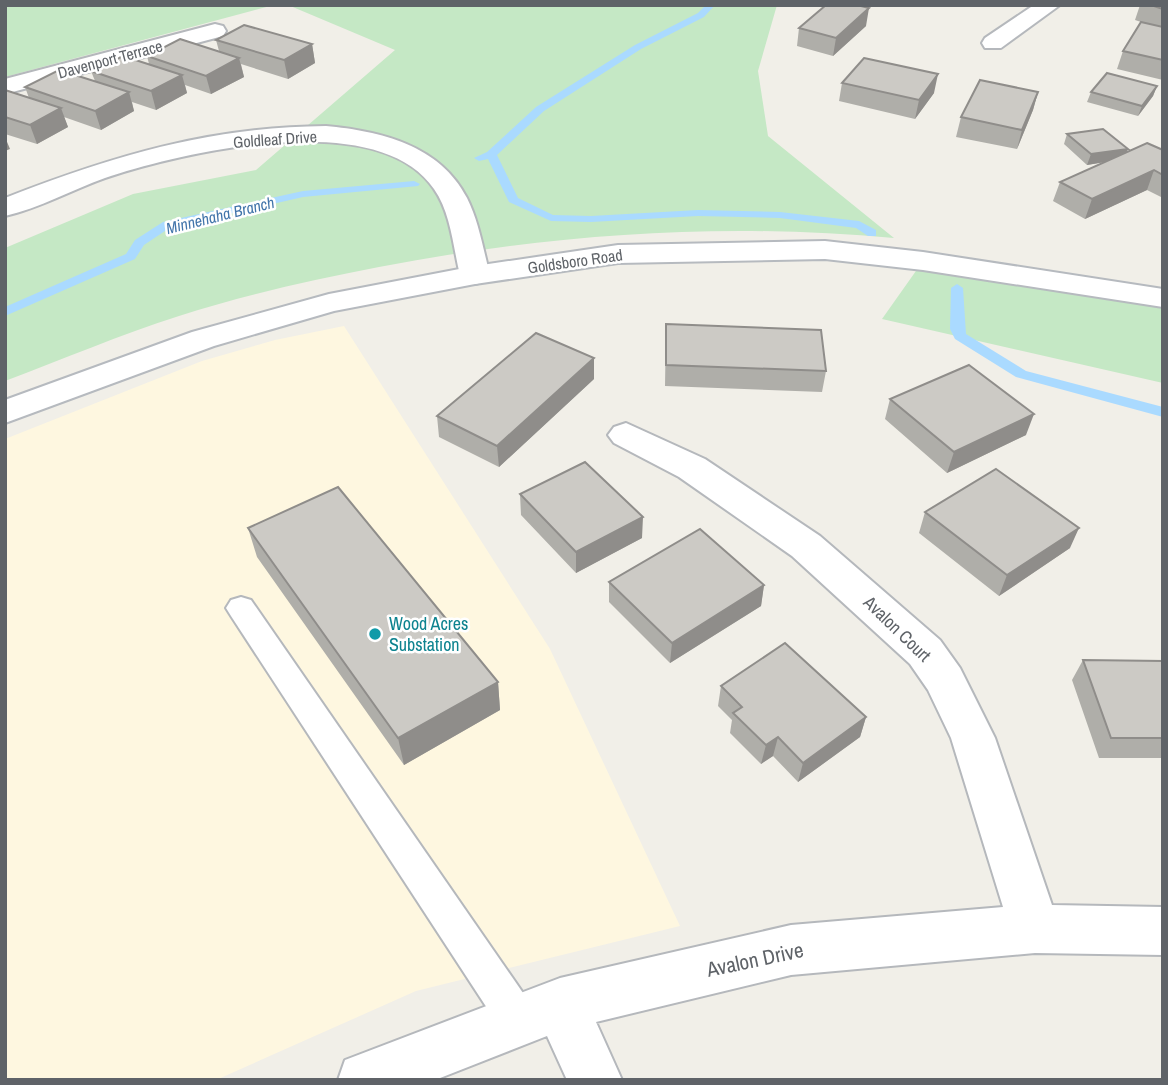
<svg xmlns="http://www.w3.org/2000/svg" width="1168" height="1085" viewBox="0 0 1168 1085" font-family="'Archivo Narrow',sans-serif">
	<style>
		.commercial { fill: #fef7e0 }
		.green { fill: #c5e8c5 }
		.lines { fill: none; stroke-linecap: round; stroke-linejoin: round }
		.stream { fill: #aadaff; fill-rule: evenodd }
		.lane-casing { stroke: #b5b8bc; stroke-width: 4 }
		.street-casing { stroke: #b5b8bc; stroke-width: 4 }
		.secondary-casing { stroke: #b6babf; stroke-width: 4 }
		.lane { fill: #fff; fill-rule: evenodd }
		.street { fill: #fff; fill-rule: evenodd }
		.secondary { fill: #fff; fill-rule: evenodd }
		.wall { fill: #afaea9 }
		.shaded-wall { fill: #8f8d8a }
		.building { fill: #cccac5; stroke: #8f8d8a; stroke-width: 2 }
		.culture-dot { fill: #0f9aa8; stroke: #fff; stroke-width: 2.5 }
		.labels { text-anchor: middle; stroke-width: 5; stroke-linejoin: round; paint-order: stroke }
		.far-street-label { font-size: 16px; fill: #5f6368; stroke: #fff }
		.far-water-label { font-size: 16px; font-style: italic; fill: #4174aa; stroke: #fff }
		.culture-label { font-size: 18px; fill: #0d838f; stroke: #fff; text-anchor: start }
		.street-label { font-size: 18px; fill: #5f6368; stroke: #fff }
		.near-street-label { font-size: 21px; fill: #5f6368; stroke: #fff }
	</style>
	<rect width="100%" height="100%" fill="#f1efe8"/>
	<path class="commercial" d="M 344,326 L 550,649 L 680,926 L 416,991 L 216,1080 L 5,1080 L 5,439 L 202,361 L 275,340 Z"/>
	<path class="green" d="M 5,5 L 274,5 L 5,77 Z
		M 288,5 L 777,5 L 758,71 L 768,136 L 894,238 C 720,222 550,234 379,267 C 312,280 244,295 179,316 C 120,335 63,359 5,381 L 5,248 L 133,194 L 256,170 L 395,50 Z
		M 923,261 L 1163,298 L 1163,383 L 882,319 Z"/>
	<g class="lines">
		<path class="stream" d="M 706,5 L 715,5 L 704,17 L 641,49 L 544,111 L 497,155 L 518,198 L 553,215 L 591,216 L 698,210 L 780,212 L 859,221 L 876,230 L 876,236 L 868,236 L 856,228 L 780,218 L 698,216 L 591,222 L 551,221 L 509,202 L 488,159 L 479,161 L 474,158 L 487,152 L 536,107 L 635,45 L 698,13 Z
			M 414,181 L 420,184 L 418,186 L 303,197 L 171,227 L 144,245 L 135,259 L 5,316 L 5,307 L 126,254 L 135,240 L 163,222 L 303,191 Z
			M 957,284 L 963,288 L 966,334 L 1026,371 L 1163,407 L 1163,417 L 1016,377 L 955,339 L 950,329 L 951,288 Z"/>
		<g class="lane-casing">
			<path id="lane" d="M 241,597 L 251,600 L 532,1006 L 537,1020 L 532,1034 L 518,1039 L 504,1034 L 231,616 L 226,608 L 231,600 Z"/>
		</g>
		<g class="street-casing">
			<path id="street" d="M 1034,5 L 1060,5 L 1001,48 L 985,48 L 982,43 L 985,38 Z
				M 215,24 L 223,26 L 226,31 L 223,36 L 5,94 L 5,79 Z
				M 326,126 C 380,131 440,145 467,198 C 479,222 483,249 490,275 L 486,281 L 475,284 L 464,281 L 460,275 C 453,247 451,213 434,189 C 378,106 183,152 105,178 C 71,190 40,208 5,216 L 5,198 C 113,156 209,127 326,126 Z
				M 626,423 L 705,459 L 820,536 L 940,640 L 960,668 L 995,738 L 1052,905 L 1163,907 L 1163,955 L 1035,953 L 791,975 L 596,1022 L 622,1080 L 567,1080 L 547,1036 L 435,1080 L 338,1080 L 345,1060 L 560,978 L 791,925 L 1003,907 L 951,738 L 928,690 L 910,664 L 792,556 L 679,477 L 614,443 L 608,435 L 614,427 Z"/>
		</g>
		<g class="secondary-casing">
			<path id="secondary" d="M 825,241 L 923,252 L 1163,289 L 1163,307 L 923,270 L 825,259 L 618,263 L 475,284 L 334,311 L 214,346 L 5,423 L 5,400 L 192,332 L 329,294 L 475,266 L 618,245 Z"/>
		</g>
		<use href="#lane" class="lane"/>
		<use href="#street" class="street"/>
		<use href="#secondary" class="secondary"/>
	</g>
	<path class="wall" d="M 1140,5 L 1163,5 L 1163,80 L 1117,69 L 1123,51 L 1144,23 L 1135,20 Z
		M 866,26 L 833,56 L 797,46 L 799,28 Z
		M 216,40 L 312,44 L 315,63 L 288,79 L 241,64 L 244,77 L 211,94 L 185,85 L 187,93 L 156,110 L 132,102 L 134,111 L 101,130 L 64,117 L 68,127 L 37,144 L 5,134 L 5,90 L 29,98 L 25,87 L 95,81 L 91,71 L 149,64 L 147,56 L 219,51 Z
		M 842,83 L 934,93 L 915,119 L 839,101 Z
		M 1157,86 L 1153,96 L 1138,116 L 1087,102 L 1091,92 Z
		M 1038,92 L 1033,110 L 1017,149 L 956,137 L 961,117 Z
		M 1067,134 L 1126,152 L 1163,150 L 1163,198 L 1147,190 L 1085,219 L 1053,201 L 1060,182 L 1104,162 L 1087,165 L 1064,144 Z
		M 666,324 L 826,371 L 822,392 L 665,386 Z
		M 594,379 L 499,467 L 439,437 L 437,416 Z
		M 890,399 L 1026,435 L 947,473 L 885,419 Z
		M 520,494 L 642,538 L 576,573 L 521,515 Z
		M 925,512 L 1070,548 L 999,596 L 919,533 Z
		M 248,528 L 498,682 L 500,710 L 404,765 L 257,557 Z
		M 609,582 L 764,585 L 761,606 L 670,663 L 609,602 Z
		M 1083,660 L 1163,661 L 1163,758 L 1099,758 L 1072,680 Z
		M 721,686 L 866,717 L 860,737 L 798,782 L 773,756 L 761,764 L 730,733 L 732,720 L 718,706 Z"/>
	<path class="shaded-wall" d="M 869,8 L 866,26 L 833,56 L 836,38 Z
		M 312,44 L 315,63 L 288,79 L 284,60 Z
		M 239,58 L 244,77 L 211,94 L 206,76 Z
		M 938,74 L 934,93 L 915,119 L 919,100 Z
		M 182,75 L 187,93 L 156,110 L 151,91 Z
		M 1157,86 L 1153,96 L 1138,116 L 1142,106 Z
		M 129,92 L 134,111 L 101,130 L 95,111 Z
		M 1038,92 L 1033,110 L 1017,149 L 1022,130 Z
		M 61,108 L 68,127 L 37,144 L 30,125 Z
		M 5,137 L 10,149 L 5,151 Z
		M 1128,149 L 1124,159 L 1087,165 L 1091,154 Z
		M 1154,170 L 1147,190 L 1085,219 L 1092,199 Z
		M 594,358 L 594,379 L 499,467 L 497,446 Z
		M 1034,414 L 1026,435 L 947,473 L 954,452 Z
		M 643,517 L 642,538 L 576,573 L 576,552 Z
		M 1079,528 L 1070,548 L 999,596 L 1007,575 Z
		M 764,585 L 761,606 L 670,663 L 672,643 Z
		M 498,682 L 500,710 L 404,765 L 398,738 Z
		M 866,717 L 860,737 L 798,782 L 803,763 Z
		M 778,737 L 773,756 L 761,764 L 766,745 Z"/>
	<path class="building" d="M 826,5 L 857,5 L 869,8 L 836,38 L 799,28 Z
		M 1151,5 L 1163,5 L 1163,9 Z
		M 1141,22 L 1163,27 L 1163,60 L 1123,51 Z
		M 244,25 L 312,44 L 284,60 L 216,40 Z
		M 180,39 L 239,58 L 206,76 L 147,56 Z
		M 123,56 L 182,75 L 151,91 L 91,71 Z
		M 864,58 L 938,74 L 919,100 L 842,83 Z
		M 59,70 L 129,92 L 95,111 L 25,87 Z
		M 1107,73 L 1157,86 L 1142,106 L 1091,92 Z
		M 980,80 L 1038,92 L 1022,130 L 961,117 Z
		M 5,90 L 61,108 L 30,125 L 5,117 Z
		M 1103,129 L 1128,149 L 1091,154 L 1067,134 Z
		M 1147,143 L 1163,150 L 1163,175 L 1154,170 L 1092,199 L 1060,182 Z
		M 666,324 L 821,330 L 826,371 L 666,365 Z
		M 536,333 L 594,358 L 497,446 L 437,416 Z
		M 969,365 L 1034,414 L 954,452 L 890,399 Z
		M 585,462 L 643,517 L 576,552 L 520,494 Z
		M 996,469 L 1079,528 L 1007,575 L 925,512 Z
		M 338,487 L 498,682 L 398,738 L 248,528 Z
		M 700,529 L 764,585 L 672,643 L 609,582 Z
		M 785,643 L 866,717 L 803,763 L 778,737 L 766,745 L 733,713 L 742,707 L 721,686 Z
		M 1083,660 L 1163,661 L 1163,738 L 1111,738 Z"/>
	<circle class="culture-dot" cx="375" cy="634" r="7"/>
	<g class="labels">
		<g class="far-street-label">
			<text transform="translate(110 59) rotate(-15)" y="6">Davenport Terrace</text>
			<text transform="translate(275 139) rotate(-4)" y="6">Goldleaf Drive</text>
			<text transform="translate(575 261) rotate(-8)" y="6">Goldsboro Road</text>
		</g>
		<g class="far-water-label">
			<text transform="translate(220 215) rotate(-14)" y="6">Minnehaha Branch</text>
		</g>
		<g class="culture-label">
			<text x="389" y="630">Wood Acres<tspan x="389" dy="21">Substation</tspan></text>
		</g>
		<g class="street-label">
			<text transform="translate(897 629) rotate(44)" y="6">Avalon Court</text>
		</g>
		<g class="near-street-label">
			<text transform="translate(755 960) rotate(-12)" y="7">Avalon Drive</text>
		</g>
	</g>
	<rect width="1168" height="1085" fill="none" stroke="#5f6368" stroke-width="14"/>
</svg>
